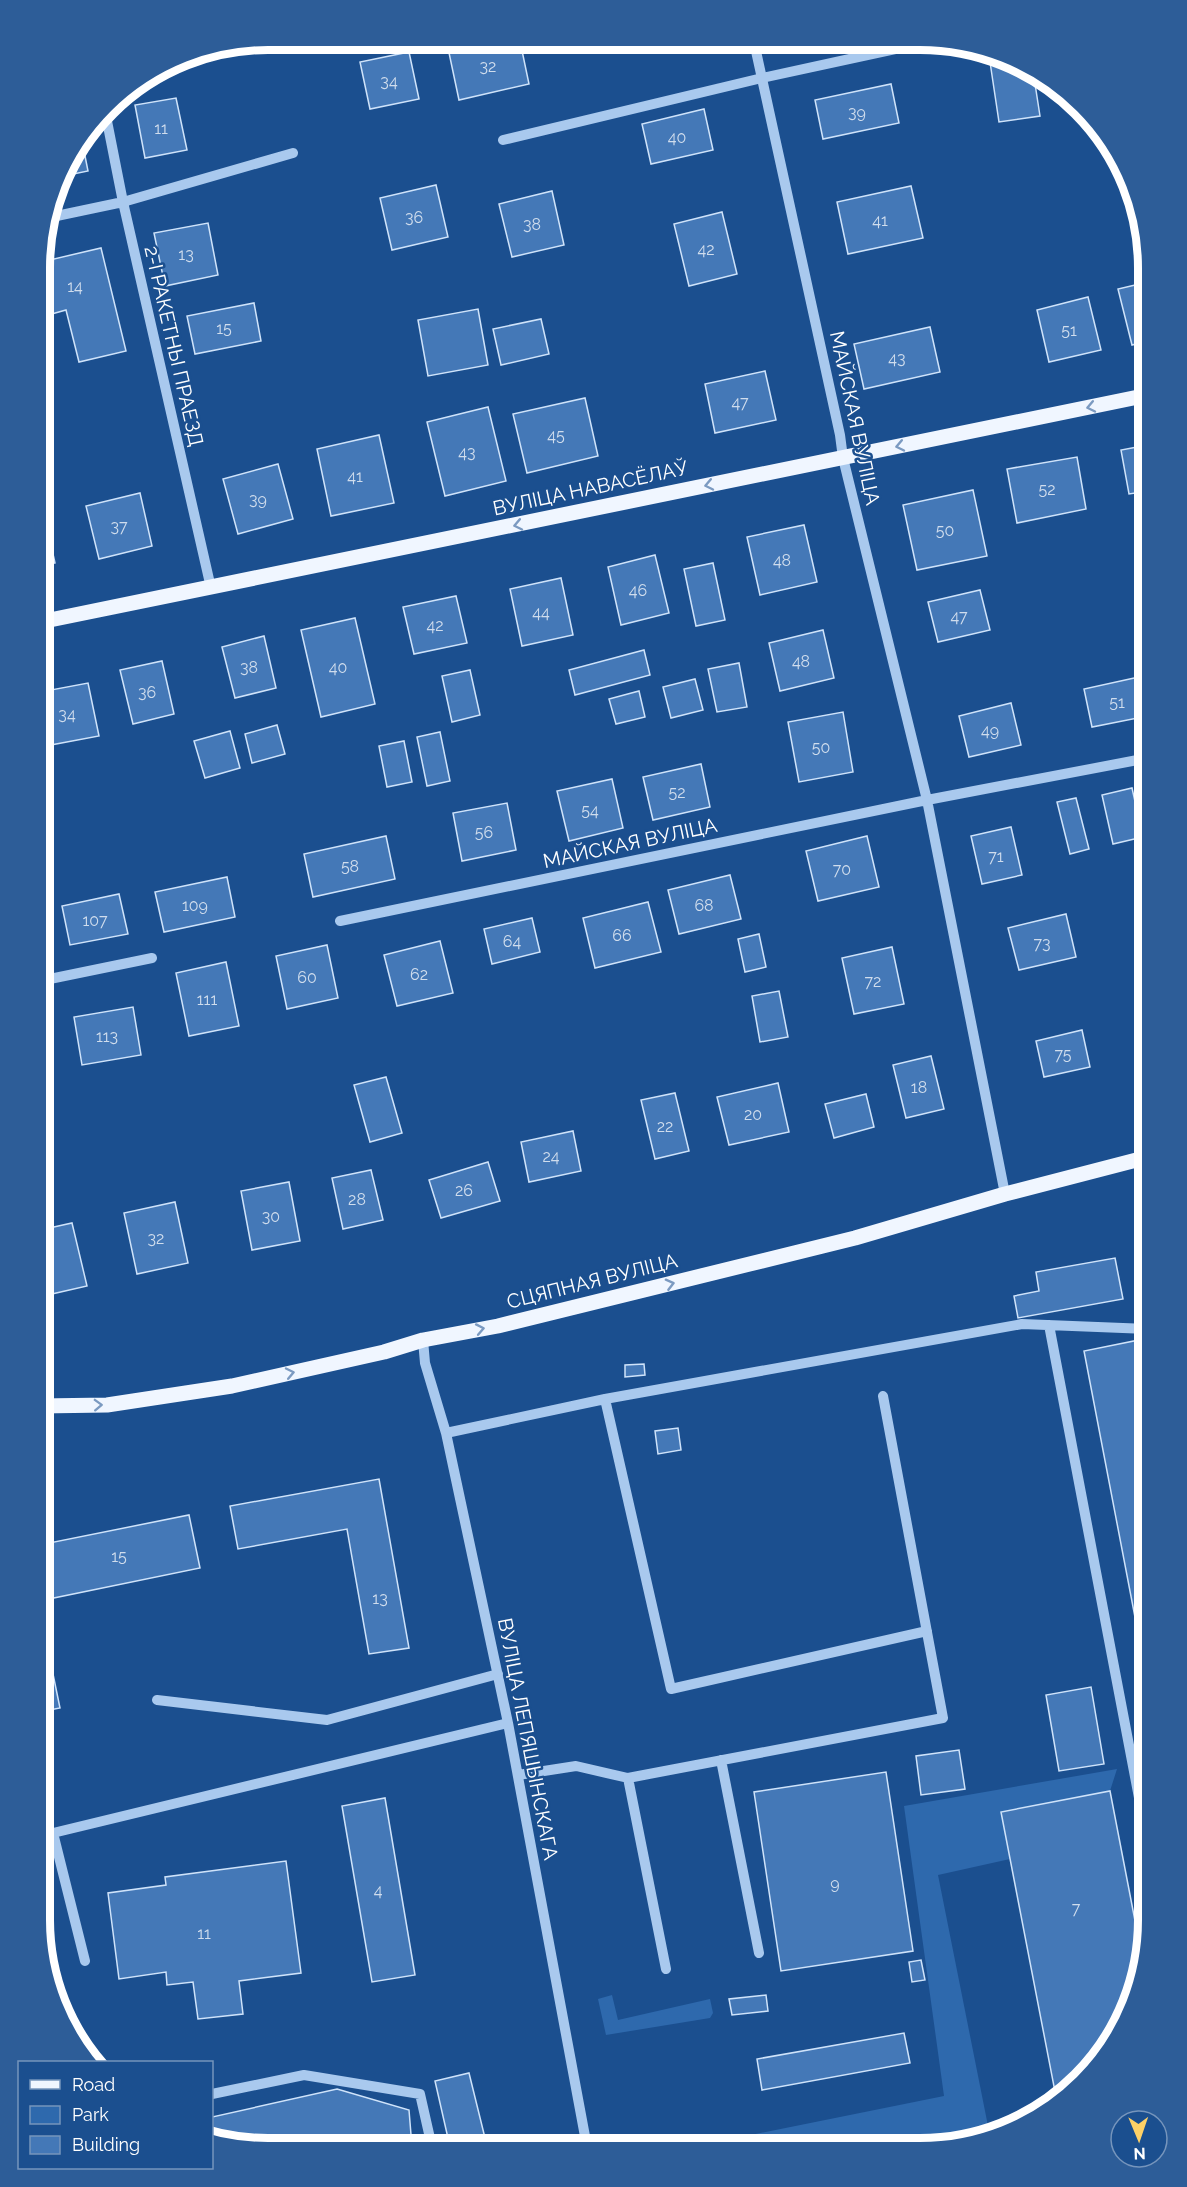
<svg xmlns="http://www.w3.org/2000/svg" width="1187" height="2187" viewBox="0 0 1187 2187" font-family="Raleway,sans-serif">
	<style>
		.green { fill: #2e69ad }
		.building { fill: #4478b7; stroke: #cfe3fa; stroke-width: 1.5 }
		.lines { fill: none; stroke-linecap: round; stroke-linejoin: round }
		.minor { stroke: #a9c9ee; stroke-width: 10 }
		.major { stroke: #f0f6ff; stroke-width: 15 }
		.oneway { stroke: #7b9ac1 }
		.labels { text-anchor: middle; stroke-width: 5; stroke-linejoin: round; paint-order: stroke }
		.number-label { font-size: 16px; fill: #d0dded }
		.street-label { font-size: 20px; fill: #fff; stroke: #1b4f8f }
		.rim { fill: none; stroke: #fff; stroke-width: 8 }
	</style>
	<rect width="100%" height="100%" fill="#1b4f8f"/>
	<path class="green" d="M 1117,1769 L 1110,1791 L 1001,1812 L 1010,1859 L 938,1875 L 990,2136 L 920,2148 L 701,2147 L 736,2138 L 944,2096 L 904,1806 Z
		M 612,1995 L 618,2020 L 710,1999 L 713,2013 L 710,2018 L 606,2035 L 598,1999 Z"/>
	<path class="building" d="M 481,40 L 520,41 L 529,84 L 459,100 L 448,48 Z
		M 409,52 L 419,99 L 370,109 L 360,62 Z
		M 1010,59 L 1020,62 L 1033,71 L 1040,116 L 999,122 L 990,62 Z
		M 891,84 L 899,123 L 823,139 L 815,100 Z
		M 1065,92 L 1070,95 L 1078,105 L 1068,107 Z
		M 176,98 L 187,150 L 145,158 L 135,105 Z
		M 704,109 L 713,150 L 651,164 L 642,124 Z
		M 82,141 L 88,171 L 59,177 L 63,166 Z
		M 436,185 L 448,237 L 392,250 L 380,198 Z
		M 911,186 L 923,238 L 848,254 L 837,202 Z
		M 552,191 L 564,245 L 512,257 L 499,204 Z
		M 722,212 L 737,274 L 689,286 L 674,224 Z
		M 208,223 L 218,275 L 165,286 L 154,233 Z
		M 101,248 L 126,351 L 79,362 L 66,310 L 41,317 L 41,262 Z
		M 1148,282 L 1148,341 L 1132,345 L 1118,289 Z
		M 1088,297 L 1101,350 L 1049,362 L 1037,310 Z
		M 254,303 L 261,341 L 195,354 L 187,316 Z
		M 478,309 L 488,365 L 428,376 L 418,320 Z
		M 541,319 L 549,354 L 501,365 L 493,329 Z
		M 930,327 L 940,372 L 864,389 L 854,344 Z
		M 765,371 L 776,420 L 715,433 L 705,384 Z
		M 585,398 L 598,456 L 527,473 L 513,414 Z
		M 488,407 L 506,481 L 445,496 L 427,422 Z
		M 379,435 L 394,503 L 331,516 L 317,449 Z
		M 1148,445 L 1148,491 L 1129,494 L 1121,450 Z
		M 1077,457 L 1086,509 L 1017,523 L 1007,469 Z
		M 278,464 L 293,519 L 238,534 L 223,479 Z
		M 973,490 L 987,556 L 917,570 L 903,505 Z
		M 140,493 L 152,546 L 99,559 L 86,506 Z
		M 41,509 L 43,509 L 55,563 L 41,566 Z
		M 804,525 L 817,582 L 760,595 L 747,537 Z
		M 655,555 L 669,613 L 621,625 L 608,567 Z
		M 713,563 L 725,620 L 696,626 L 684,569 Z
		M 561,578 L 573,635 L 522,646 L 510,589 Z
		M 980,590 L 990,630 L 938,642 L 928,602 Z
		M 456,596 L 467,643 L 414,654 L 403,607 Z
		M 355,618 L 375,704 L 321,717 L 301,630 Z
		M 823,630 L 834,678 L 780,691 L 769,643 Z
		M 264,636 L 276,688 L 235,698 L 222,647 Z
		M 644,650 L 650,675 L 575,695 L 569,670 Z
		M 162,661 L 174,714 L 133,724 L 120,670 Z
		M 739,663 L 747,707 L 717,712 L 708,669 Z
		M 470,670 L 480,715 L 452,722 L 442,676 Z
		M 1148,675 L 1148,716 L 1092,727 L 1084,689 Z
		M 695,679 L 703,710 L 671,718 L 663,687 Z
		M 88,683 L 99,736 L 40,747 L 40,692 Z
		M 639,691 L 645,717 L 616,724 L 609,699 Z
		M 1011,703 L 1021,745 L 969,757 L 959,716 Z
		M 843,712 L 853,772 L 799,782 L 788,722 Z
		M 277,725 L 285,754 L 252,763 L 245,734 Z
		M 230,731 L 240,768 L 205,778 L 194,741 Z
		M 440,732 L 450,781 L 427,786 L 417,737 Z
		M 404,741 L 412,782 L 387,787 L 379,746 Z
		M 701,764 L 710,807 L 653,820 L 643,777 Z
		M 612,779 L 623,828 L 569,841 L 557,791 Z
		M 1132,788 L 1143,837 L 1113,844 L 1102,795 Z
		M 1076,798 L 1089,849 L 1070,854 L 1057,802 Z
		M 507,803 L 516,850 L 462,861 L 453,813 Z
		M 1011,827 L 1022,875 L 982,884 L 971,836 Z
		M 386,836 L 395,879 L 313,897 L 304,854 Z
		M 867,836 L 879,887 L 818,901 L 806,851 Z
		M 730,875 L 741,919 L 679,934 L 668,890 Z
		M 227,877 L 235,917 L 164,932 L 155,892 Z
		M 119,894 L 128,934 L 70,945 L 62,906 Z
		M 648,902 L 661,952 L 595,968 L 583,918 Z
		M 1066,914 L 1076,957 L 1019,970 L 1008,928 Z
		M 532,918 L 540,952 L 492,964 L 484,929 Z
		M 759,934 L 766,967 L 745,972 L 738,939 Z
		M 40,936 L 44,954 L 40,955 Z
		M 440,941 L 453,993 L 397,1006 L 384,955 Z
		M 327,945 L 338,998 L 287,1009 L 276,956 Z
		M 892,947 L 904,1004 L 854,1014 L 842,958 Z
		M 226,962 L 239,1026 L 189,1036 L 176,973 Z
		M 779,991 L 788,1037 L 760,1042 L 752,996 Z
		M 133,1007 L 141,1055 L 82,1065 L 74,1017 Z
		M 40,1013 L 50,1061 L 40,1063 Z
		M 1082,1030 L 1090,1067 L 1044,1077 L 1036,1041 Z
		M 931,1056 L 944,1109 L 906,1118 L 893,1065 Z
		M 386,1077 L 402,1133 L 370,1142 L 354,1085 Z
		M 778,1083 L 789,1132 L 729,1145 L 717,1097 Z
		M 675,1093 L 689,1151 L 655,1159 L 641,1100 Z
		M 866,1094 L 874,1127 L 834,1138 L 825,1104 Z
		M 573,1131 L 581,1171 L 529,1182 L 521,1142 Z
		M 488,1162 L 500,1201 L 441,1218 L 429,1180 Z
		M 371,1170 L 383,1220 L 343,1229 L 332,1178 Z
		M 289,1182 L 300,1241 L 252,1250 L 241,1191 Z
		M 175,1202 L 188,1263 L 137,1274 L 124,1213 Z
		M 72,1223 L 87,1286 L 43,1296 L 40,1281 L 40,1230 Z
		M 1115,1258 L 1123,1299 L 1018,1318 L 1014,1296 L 1039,1291 L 1036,1272 Z
		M 1139,1340 L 1148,1386 L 1148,1685 L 1084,1351 Z
		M 644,1364 L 645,1375 L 625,1377 L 625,1365 Z
		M 678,1428 L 681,1450 L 658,1454 L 655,1431 Z
		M 379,1479 L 409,1648 L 369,1654 L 347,1529 L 238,1549 L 230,1506 Z
		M 189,1515 L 200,1568 L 39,1601 L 39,1545 Z
		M 39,1606 L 60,1708 L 39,1712 Z
		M 1091,1687 L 1104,1764 L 1059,1771 L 1046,1695 Z
		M 959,1750 L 965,1789 L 921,1795 L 916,1756 Z
		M 886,1772 L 913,1951 L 781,1971 L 754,1792 Z
		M 1110,1791 L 1142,1957 L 1131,2007 L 1101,2058 L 1057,2102 L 1001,1812 Z
		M 385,1798 L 415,1975 L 372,1982 L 342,1806 Z
		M 286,1861 L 301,1973 L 239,1981 L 243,2014 L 198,2019 L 193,1982 L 167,1985 L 166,1972 L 119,1979 L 108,1893 L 166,1885 L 165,1877 Z
		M 921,1960 L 925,1980 L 912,1982 L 909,1962 Z
		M 766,1995 L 768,2011 L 732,2015 L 729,1999 Z
		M 904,2033 L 910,2063 L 762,2090 L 757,2059 Z
		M 89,2051 L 91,2062 L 82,2052 Z
		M 469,2073 L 486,2142 L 463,2147 L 450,2147 L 435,2081 Z
		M 337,2089 L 409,2110 L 412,2147 L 237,2146 L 212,2139 L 212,2117 Z"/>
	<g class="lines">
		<path class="minor" d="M 754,42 L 840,435 L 843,458 L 927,800 L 1005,1194
			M 105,111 L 123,202 L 211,588
			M 503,140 L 762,78 L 923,43
			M 47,218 L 123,202 L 293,153
			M 340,921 L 927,800 L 1148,758
			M 40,981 L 152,958
			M 1049,1325 L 1148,1845
			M 423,1340 L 425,1363 L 446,1433 L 508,1723 L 587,2147
			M 605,1399 L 1022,1324 L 1148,1329
			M 446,1433 L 605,1399 L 671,1689 L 927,1631
			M 157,1700 L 327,1720 L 498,1674
			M 721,1760 L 759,1953
			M 518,1775 L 576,1766 L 628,1778 L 943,1718 L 883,1396
			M 628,1778 L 666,1969
			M 85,1961 L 53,1833 L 508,1723
			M 212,2094 L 304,2075 L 420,2094 L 432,2147"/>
		<path class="major" d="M 40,622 L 1148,395
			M 40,1406 L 107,1405 L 232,1386 L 384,1352 L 423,1340 L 498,1326 L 855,1238 L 1005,1194 L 1148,1157"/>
	</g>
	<defs><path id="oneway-chevron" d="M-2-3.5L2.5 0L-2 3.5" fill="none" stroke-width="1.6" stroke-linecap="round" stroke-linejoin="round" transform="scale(1.5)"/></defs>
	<g class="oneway">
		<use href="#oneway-chevron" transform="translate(1091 407) rotate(168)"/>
		<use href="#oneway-chevron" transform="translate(900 446) rotate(168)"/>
		<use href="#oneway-chevron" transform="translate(709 485) rotate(168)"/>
		<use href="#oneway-chevron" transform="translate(518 525) rotate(168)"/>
		<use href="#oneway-chevron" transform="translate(670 1284) rotate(-14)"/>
		<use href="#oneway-chevron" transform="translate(480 1329) rotate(-11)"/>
		<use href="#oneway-chevron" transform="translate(290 1373) rotate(-12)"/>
		<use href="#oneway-chevron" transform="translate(98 1405) rotate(-2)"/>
	</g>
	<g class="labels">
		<g class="number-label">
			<text x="488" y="72">32</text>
			<text x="389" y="87">34</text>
			<text x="857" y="118">39</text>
			<text x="161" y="134">11</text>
			<text x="677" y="143">40</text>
			<text x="414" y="223">36</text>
			<text x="880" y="226">41</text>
			<text x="532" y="230">38</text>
			<text x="706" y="255">42</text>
			<text x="186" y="260">13</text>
			<text x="75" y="292">14</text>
			<text x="224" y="334">15</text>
			<text x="1069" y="336">51</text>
			<text x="897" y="364">43</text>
			<text x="740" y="408">47</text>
			<text x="556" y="441">45</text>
			<text x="467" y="458">43</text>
			<text x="355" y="482">41</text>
			<text x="1047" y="495">52</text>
			<text x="258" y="505">39</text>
			<text x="119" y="532">37</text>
			<text x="945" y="536">50</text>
			<text x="782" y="566">48</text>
			<text x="638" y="596">46</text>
			<text x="541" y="618">44</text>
			<text x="959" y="622">47</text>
			<text x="435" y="631">42</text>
			<text x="801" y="667">48</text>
			<text x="249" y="673">38</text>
			<text x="338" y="673">40</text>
			<text x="147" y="698">36</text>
			<text x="1117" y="708">51</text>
			<text x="67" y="720">34</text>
			<text x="990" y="736">49</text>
			<text x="821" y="753">50</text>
			<text x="677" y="798">52</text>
			<text x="590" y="816">54</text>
			<text x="484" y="838">56</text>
			<text x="996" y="862">71</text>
			<text x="350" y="872">58</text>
			<text x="842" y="875">70</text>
			<text x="195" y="911">109</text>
			<text x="704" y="911">68</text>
			<text x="95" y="926">107</text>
			<text x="622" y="941">66</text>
			<text x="512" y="947">64</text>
			<text x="1042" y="949">73</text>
			<text x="419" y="980">62</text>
			<text x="307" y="983">60</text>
			<text x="873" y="987">72</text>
			<text x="207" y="1005">111</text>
			<text x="107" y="1042">113</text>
			<text x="1063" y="1060">75</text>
			<text x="919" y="1093">18</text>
			<text x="753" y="1120">20</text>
			<text x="665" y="1132">22</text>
			<text x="551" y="1162">24</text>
			<text x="464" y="1196">26</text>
			<text x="357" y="1205">28</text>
			<text x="271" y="1222">30</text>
			<text x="156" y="1244">32</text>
			<text x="119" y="1562">15</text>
			<text x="380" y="1604">13</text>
			<text x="835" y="1889">9</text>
			<text x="378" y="1896">4</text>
			<text x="1076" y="1914">7</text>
			<text x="204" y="1939">11</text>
		</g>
		<g class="street-label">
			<text transform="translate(174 346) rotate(77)" y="7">2-І РАКЕТНЫ ПРАЕЗД</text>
			<text transform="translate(855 418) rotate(78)" y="7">МАЙСКАЯ ВУЛІЦА</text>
			<text transform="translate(590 488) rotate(-12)" y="7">ВУЛІЦА НАВАСЁЛАЎ</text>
			<text transform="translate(630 843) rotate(-12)" y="7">МАЙСКАЯ ВУЛІЦА</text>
			<text transform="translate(592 1281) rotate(-14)" y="7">СЦЯПНАЯ ВУЛІЦА</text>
			<text transform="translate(528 1739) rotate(79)" y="7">ВУЛІЦА ЛЕПЯШЫНСКАГА</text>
		</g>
	</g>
	<path d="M0 0H1187V2187H0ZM268 50H920A218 218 0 0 1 1138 268V1920A218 218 0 0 1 920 2138H268A218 218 0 0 1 50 1920V268A218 218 0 0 1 268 50Z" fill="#2d5d98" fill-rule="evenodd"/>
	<path class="rim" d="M268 50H920A218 218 0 0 1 1138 268V1920A218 218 0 0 1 920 2138H268A218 218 0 0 1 50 1920V268A218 218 0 0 1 268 50Z"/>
	<rect x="18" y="2061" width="195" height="108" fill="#1b4f8f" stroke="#7695bc" stroke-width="1.5"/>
	<rect x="30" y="2080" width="30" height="9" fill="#f0f6ff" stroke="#7695bc" stroke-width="1.5"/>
	<text x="72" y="2091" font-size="18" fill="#ffffff">Road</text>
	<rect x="30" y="2106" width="30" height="18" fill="#2e69ad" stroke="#7695bc" stroke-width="1.5"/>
	<text x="72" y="2121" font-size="18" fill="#ffffff">Park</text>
	<rect x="30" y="2136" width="30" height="18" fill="#4478b7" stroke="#7695bc" stroke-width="1.5"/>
	<text x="72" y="2151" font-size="18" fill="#ffffff">Building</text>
	<g transform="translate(1139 2139) rotate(178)"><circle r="28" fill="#1b4f8f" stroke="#7695bc" stroke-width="1.5"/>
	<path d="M0-4.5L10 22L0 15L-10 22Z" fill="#ffd166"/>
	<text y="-9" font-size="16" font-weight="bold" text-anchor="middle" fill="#ffffff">N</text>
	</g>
</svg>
